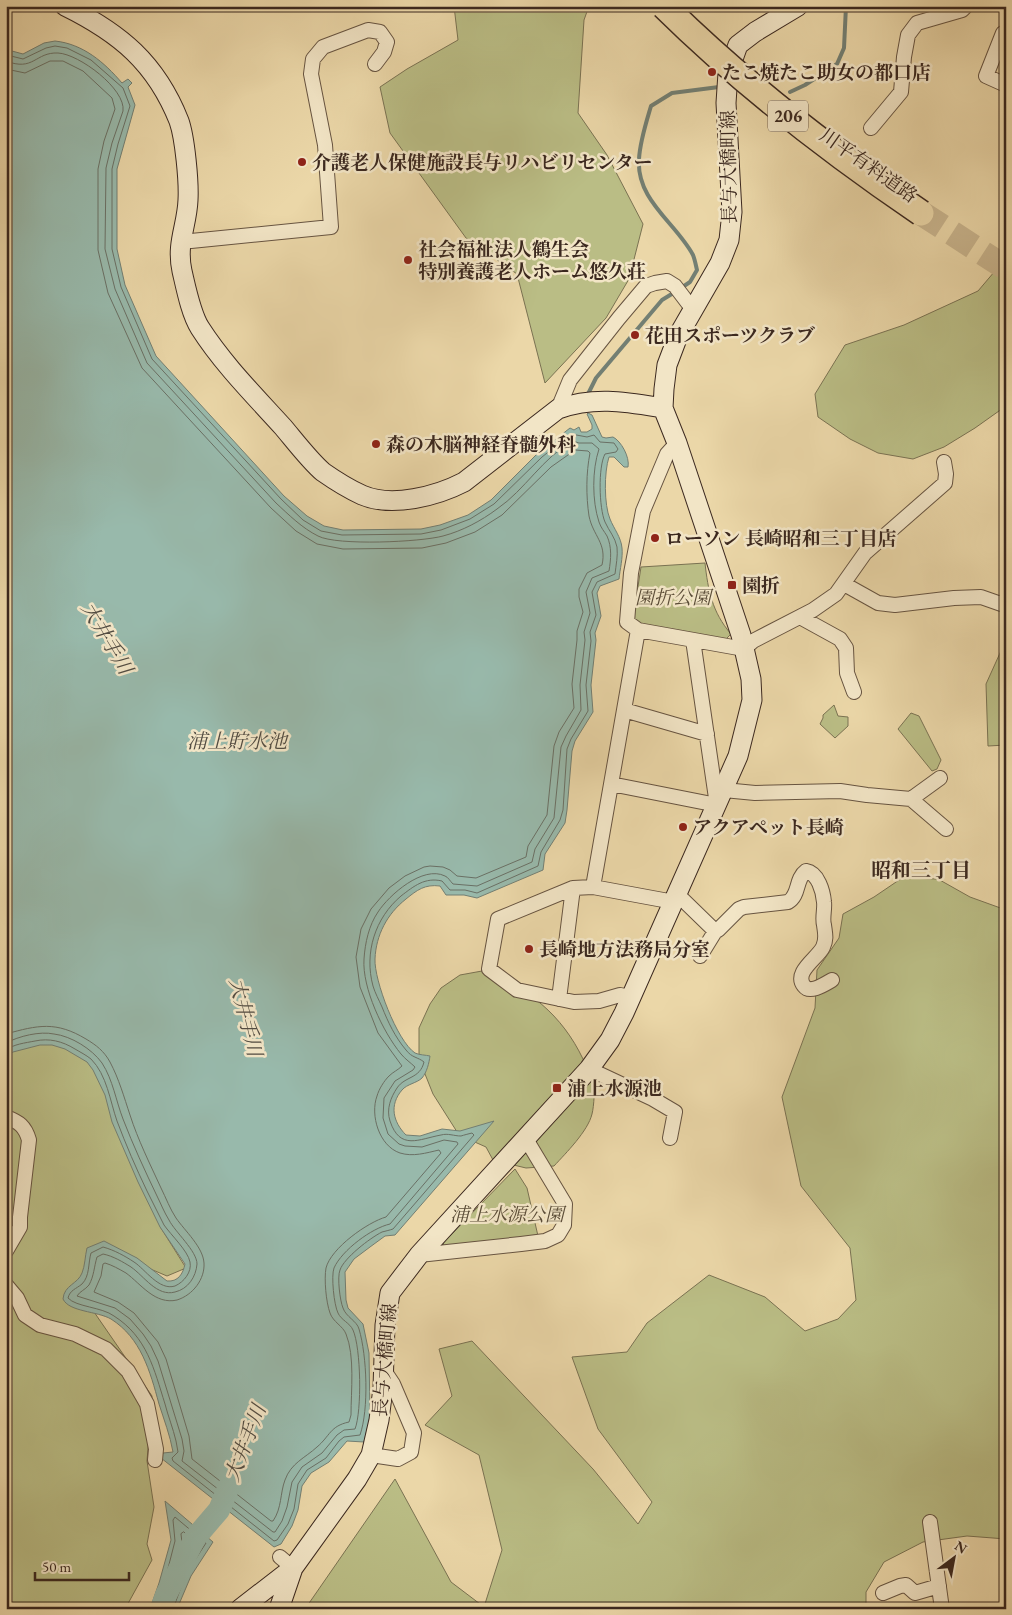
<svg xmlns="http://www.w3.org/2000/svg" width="1012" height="1615" viewBox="0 0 1012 1615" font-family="'EB Garamond','Noto Serif JP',serif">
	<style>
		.green { fill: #babd85; stroke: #7a7252 }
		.water { fill: #98b9ab; stroke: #737f73 }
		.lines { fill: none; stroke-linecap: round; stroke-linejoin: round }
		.shore { stroke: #6a7065; stroke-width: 1 }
		.stream { stroke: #737f73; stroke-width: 4 }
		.river { stroke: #98b9ab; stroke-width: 22 }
		.highway-tunnel { stroke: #c8b48d; stroke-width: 25; stroke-dasharray: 25 12; stroke-linecap: butt }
		.street-casing { stroke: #675441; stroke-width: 16 }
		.secondary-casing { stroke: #3b281f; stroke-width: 21 }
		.street { stroke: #f2e5c6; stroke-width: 14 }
		.secondary { stroke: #f2e5c6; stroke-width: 19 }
		.highway-bridge-casing { stroke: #3b281f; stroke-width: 28; stroke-linecap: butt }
		.highway-bridge { stroke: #ebd7a8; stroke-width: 25 }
		.poi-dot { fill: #8f2418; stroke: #f2e5c6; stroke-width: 2 }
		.labels { text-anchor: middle; stroke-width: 5; stroke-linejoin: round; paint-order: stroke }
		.shield { fill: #f2e5c6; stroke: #726151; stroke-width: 1 }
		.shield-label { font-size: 18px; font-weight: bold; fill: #3b281f }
		.poi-label { font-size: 19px; font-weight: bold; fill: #3b281f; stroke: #f2e5c6; text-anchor: start }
		.street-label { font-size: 19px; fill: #3b281f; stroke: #f2e5c6 }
		.park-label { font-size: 19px; font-style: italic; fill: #5b4d38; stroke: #f2e5c6 }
		.water-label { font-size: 20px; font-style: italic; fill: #524c42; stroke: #f2e5c6 }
		.neighbourhood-label { font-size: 20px; font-weight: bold; fill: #3b281f; stroke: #f2e5c6 }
	</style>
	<rect width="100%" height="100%" fill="#ebd7a8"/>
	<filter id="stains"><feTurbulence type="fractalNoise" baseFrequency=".004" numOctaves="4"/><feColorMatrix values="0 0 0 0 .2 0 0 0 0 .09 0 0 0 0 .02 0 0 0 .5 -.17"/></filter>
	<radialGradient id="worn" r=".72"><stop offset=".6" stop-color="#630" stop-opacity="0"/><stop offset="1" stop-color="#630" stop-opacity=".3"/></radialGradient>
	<path class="green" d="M 454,6 L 589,6 L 584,20 L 578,113 L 607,155 L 643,224 L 629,279 L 606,318 L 545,383 L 517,274 L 466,238 L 390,133 L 380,87 L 407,69 L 458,40 Z
		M 1006,258 L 1006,406 L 975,428 L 944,447 L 913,459 L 878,453 L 850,439 L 818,417 L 815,394 L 845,345 L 904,325 L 978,291 Z
		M 705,563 C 708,590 712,612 731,634 L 726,639 L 641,625 L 633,619 L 641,567 Z
		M 1005,642 L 1006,642 L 1006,745 L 988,746 L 986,684 Z
		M 834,705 L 838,716 L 848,717 L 848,726 L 835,738 L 820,724 L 823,718 L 823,715 Z
		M 911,713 L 919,716 L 941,760 L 937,769 L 932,771 L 898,729 Z
		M 902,878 L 938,879 L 970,897 L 1006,910 L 1006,1539 L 967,1536 L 923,1542 L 884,1562 L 866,1592 L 866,1609 L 305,1609 L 395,1479 L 451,1582 L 484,1607 L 502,1550 L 479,1455 L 425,1425 L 452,1396 L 439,1349 L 472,1341 L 593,1469 L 638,1524 L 652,1502 L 598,1429 L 572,1357 L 627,1352 L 647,1323 L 709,1275 L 765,1297 L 805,1331 L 838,1319 L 856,1300 L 850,1248 L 801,1186 L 782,1097 L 815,1008 L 817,970 L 839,938 L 843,914 L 874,897 Z
		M 482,971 C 528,987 562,1015 583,1059 C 587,1065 592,1073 594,1079 C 595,1086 594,1107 592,1114 C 588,1131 566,1153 554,1166 L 526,1168 L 493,1160 L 486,1147 L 459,1135 L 433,1094 L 419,1059 L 419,1028 L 430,1004 L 441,988 L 460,975 Z
		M 18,1022 L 95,1060 L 161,1228 L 186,1268 L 167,1276 L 96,1246 L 83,1296 L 152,1396 L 147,1461 L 154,1507 L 147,1544 L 152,1560 L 125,1609 L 6,1609 L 6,1036 Z
		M 515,1169 L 527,1188 L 538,1236 L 445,1249 L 443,1243 Z"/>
	<path class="water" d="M 55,41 C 83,44 104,62 122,83 L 128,79 L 132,83 L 128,87 L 135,105 L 117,169 L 117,249 L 125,285 L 156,356 L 284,496 L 307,516 L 324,526 L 343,530 L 421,529 L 440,525 L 468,515 L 491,500 L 538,453 L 570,428 L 574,430 L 579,427 L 581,432 L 587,432 L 592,429 L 592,425 L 587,414 L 588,413 L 592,415 L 602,437 L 606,438 L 613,437 C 621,441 630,457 628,467 L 624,467 L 614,457 L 609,457 C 604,472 604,505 610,519 C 614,529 621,537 622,548 C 623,558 620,569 619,579 L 600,586 L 597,593 L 601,616 L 595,633 L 596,640 L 591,685 L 593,712 L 575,741 L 572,751 L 567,810 L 565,823 L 545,854 L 543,870 L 477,898 L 464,895 L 446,895 L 440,886 C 425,884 417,890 406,899 C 387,914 376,935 375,959 C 374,980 397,1041 415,1053 C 419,1055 426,1055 430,1056 C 429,1063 427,1072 422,1078 C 417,1083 407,1084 402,1090 C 389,1105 393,1122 406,1135 L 420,1136 L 442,1129 L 460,1131 L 494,1121 L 395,1235 L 385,1236 L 370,1247 L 354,1259 L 345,1272 L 346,1300 L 348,1308 L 363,1324 L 369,1353 L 370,1417 L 364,1442 L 347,1441 L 329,1462 L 311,1473 L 302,1486 L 298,1510 L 292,1526 L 281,1544 L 274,1547 L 161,1458 L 163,1453 L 173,1452 C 170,1435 164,1420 159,1404 C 150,1371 141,1338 111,1319 C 97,1311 69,1312 63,1299 C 64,1285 78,1284 82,1273 C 85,1266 85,1256 87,1248 L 104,1241 L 137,1258 L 167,1281 C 178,1282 183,1274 185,1264 L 160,1227 L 138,1182 L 112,1122 L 105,1095 L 93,1070 L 87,1062 L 65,1049 L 52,1045 L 40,1045 L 13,1052 L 6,1057 L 6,45 L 12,51 L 23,54 L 44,43 Z
		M 165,1501 L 213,1542 L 191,1576 L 177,1609 L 150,1609 L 159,1583 L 171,1540 Z"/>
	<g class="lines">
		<path class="shore" d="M 6,53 L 11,56 L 23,59 L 46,48 L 55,46 L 67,48 L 91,60 L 123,88 L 130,106 L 118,144 L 112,169 L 112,249 L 121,287 L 152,359 L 281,499 L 303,520 L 321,531 L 342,535 L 421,534 L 441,530 L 470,519 L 494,504 L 542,457 L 571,434 L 587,437 L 594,435 L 600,442 L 614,443 L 618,449 L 616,452 L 605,454 C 598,467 599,508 605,522 C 609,531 615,537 617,547 C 618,556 616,565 615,574 L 597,582 L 592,592 L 596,615 L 590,632 L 591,641 L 586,685 L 588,711 L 571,739 L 567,749 L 563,810 L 560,820 L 541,852 L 538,866 L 477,893 L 465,890 L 450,890 L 442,881 C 425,877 414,886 401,896 C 375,918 364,953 373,986 C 375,993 379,1000 382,1007 C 388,1022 395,1037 406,1050 C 412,1058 418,1057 424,1062 C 420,1079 405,1076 397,1088 C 391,1097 386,1109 390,1121 C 400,1151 419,1139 441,1135 C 448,1133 454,1136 461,1136 C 464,1135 468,1134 472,1133 L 474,1135 L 393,1229 C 390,1230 386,1231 382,1232 C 370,1238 344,1258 340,1270 C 337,1277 340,1301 343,1308 C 346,1317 357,1321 359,1329 C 367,1356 369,1409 360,1435 L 344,1437 L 339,1441 L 326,1458 L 307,1470 L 298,1484 L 294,1509 L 288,1524 L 277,1540 L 274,1541 L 173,1461 L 172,1458 L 178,1452 L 176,1441 C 173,1428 168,1416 165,1404 C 154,1369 147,1337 114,1316 C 102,1307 76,1307 68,1298 C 70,1290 76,1289 82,1284 C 90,1276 88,1263 91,1253 L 103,1247 C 114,1250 125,1256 134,1262 C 145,1269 159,1291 175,1286 C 184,1282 192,1272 190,1262 C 188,1251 171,1235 164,1225 C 158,1214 153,1202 147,1191 C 136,1168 126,1145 117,1121 C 110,1101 107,1075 91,1059 C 86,1055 80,1052 75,1049 C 62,1041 49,1038 35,1041 C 25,1043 14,1044 6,1050
			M 6,61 C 34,72 35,52 58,53 C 79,54 126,89 123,111 L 112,143 L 106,168 L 105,249 L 115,289 L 147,363 L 276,503 C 289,515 302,528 318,536 C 337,546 421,542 443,536 C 462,531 481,521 497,509 C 525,490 543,457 573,441 L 579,443 L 592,443 L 599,449 C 592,470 592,501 599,522 C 601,528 604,531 607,536 C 612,547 611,559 609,571 L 592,578 L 586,592 L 590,613 L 584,632 L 585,640 L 580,685 L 581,710 L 566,736 L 561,747 L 554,818 L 535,849 L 532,862 L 477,886 L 453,884 C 450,881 448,877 445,876 C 423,865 389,895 378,912 C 369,925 365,943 364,959 C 362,988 383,1032 401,1054 C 405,1059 411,1063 415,1067 L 413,1070 L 395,1081 L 384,1098 L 383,1118 L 388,1134 L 399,1144 L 405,1146 L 422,1147 L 444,1140 L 457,1142 L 458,1144 L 390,1224 C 372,1228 342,1250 334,1268 C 331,1276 334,1305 338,1313 C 341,1320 350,1323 353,1330 C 361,1348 362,1411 355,1429 L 344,1430 L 337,1435 L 322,1453 L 302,1467 L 292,1482 L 287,1507 L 282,1521 L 275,1532 L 273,1532 L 182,1461 L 184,1451 L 182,1439 L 158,1361 L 151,1346 L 143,1334 L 130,1319 L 115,1308 L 77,1296 C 80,1291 85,1290 89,1285 C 94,1276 94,1267 97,1257 L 103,1254 C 113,1256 123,1262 131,1267 C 144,1276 157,1297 175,1292 C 188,1289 196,1277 197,1264 C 197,1251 175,1232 169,1220 C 164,1212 161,1204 157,1196 C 145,1171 133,1145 123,1119 C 116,1101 113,1080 102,1063 C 92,1049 71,1036 54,1034 C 40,1031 19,1036 6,1043
			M 6,69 L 25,73 L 50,61 L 63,61 L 83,71 L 112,98 L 115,109 L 104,141 L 98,169 L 98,250 L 108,293 L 142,368 L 271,508 L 296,531 L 317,544 L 343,549 L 422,548 L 446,543 L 475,532 L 502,515 L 551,467 L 575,450 L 588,451 L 590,453 C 586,473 586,496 589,516 C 593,536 607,543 602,565 L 587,573 L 579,589 L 579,597 L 583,612 L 577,631 L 577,640 L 572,684 L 574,708 L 559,732 L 554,746 L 547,815 L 528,846 L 526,857 L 476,878 L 457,876 L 450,870 L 443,867 L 430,866 L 424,867 L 405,876 L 389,888 L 371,909 L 361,929 L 356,957 L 360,987 L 378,1033 L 402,1066 C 398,1070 393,1072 389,1076 C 384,1081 379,1089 377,1096 C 370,1115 379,1146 400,1153 C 413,1157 426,1153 439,1150 L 441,1153 L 386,1217 C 368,1222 331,1248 326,1268 C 324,1279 326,1302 330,1313 C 333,1322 343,1326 346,1334 C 355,1356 351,1391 351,1415 L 349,1422 C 330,1426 330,1436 317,1447 C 305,1458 291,1463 285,1480 C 280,1493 282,1508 273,1521 L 271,1521 L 192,1459 L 189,1436 L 166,1359 L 158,1342 L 134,1313 L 118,1302 L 94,1292 L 101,1276 L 103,1264 L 105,1263 C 112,1265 119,1269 126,1273 C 141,1284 155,1305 177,1300 C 193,1295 205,1279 204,1263 C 203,1247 185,1231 176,1218 C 170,1209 166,1198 161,1188 C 150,1164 138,1140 130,1115 C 124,1097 119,1079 110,1062 C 104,1051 96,1045 86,1039 C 56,1021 38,1025 6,1034
			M 184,1532 L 197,1545 L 181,1570 L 176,1583 L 173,1584 L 171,1581 L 182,1543 L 181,1534 Z
			M 155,1609 L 164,1584 L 175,1541 L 173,1520 L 175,1517 L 206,1543 L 186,1574 L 173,1609"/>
		<path class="stream" d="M 790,92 L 805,85 L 837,64 L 844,48 L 846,6
			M 681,288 L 690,282 L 697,270 C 696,266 695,260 693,255 C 676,223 636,200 639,159 C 640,141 646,123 651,106 L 672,93 L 719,87
			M 587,396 L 596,378 L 662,300 L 675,292"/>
		<path class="river" d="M 161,1609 L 166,1595 L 195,1538 L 219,1510 L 233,1477"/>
		<path class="highway-tunnel" d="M 921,213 L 1006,268"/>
		<g class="street-casing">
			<path id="street" d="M 1006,34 L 1003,33 L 986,76 L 1006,85
				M 871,128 L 901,92 L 904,57 L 908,35 L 917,23 L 962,10 L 966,6
				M 181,242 L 331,227 L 325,145 L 311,74 L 313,59 L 323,47 L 368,30 L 380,32 L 387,42 L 384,52 L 375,64
				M 558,409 L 570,380 L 619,318 L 646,286 L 655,283 L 667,281 L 675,286 L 694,311
				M 844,584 L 878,603 L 895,605 L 954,598 L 981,597 L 1001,604 L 1006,600
				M 800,617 L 840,639 L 846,648 L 847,673 L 854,692
				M 638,630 L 627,622 L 631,573 L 643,511 L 667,454 L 677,443
				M 624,710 L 707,734
				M 611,784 L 717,805 L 693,640
				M 724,790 L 755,793 L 840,791 L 867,795 L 911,799 L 946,829
				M 911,799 L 940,778
				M 593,887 L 638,630 L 744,649 L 753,641 L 813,610 L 836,594 L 865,553 L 945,483 L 946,474 L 944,462
				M 677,894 L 713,929 L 718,930 L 739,909 L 744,907 L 788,902 C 800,895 795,879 806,871 C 818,873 823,891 824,902 C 825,909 822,918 824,925 C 825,933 827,939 823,947 C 818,958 793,972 804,986 C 810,994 825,984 832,980
				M 700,956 L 716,930
				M 631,997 L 620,995 L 599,1001 L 574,1002 L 517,990 L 489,969 L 498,919 L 573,888 L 593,887 L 674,902
				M 559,999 L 573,888
				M 589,1069 L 653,1099 L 675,1112 L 670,1138
				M 6,1117 C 19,1122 25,1126 29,1140 L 20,1217 L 20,1227 L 6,1251
				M 419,1255 L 521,1244 L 545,1241 L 558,1235 L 564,1225 L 565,1204 L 526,1139
				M 6,1285 L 17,1298 L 25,1315 L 40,1325 L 75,1334 L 106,1349 L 128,1371 L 147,1404 L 156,1449 L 155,1460
				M 371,1455 L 398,1459 L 411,1452 L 414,1433 L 393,1384 L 383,1369
				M 930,1522 L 942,1609
				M 280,1557 L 293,1568
				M 883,1593 L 900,1586 L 906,1585 L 915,1593 L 939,1586"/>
		</g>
		<g class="secondary-casing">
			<path id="secondary" d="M 65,6 C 120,33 156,63 179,121 C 185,138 189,182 188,200 C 187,226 176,243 182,271 C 186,288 191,314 200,328 C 223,364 254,395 283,427 C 294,440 310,461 323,472 C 333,479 351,490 362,495 C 392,508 437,496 464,482 L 558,409 C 595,396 626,402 663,408
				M 240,1609 L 293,1568 L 357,1479 L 371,1455 L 379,1420 L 383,1388 L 385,1325 L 390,1293 L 419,1255 L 589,1069 L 610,1040 L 624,1013 L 738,756 L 752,700 L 751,679 L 741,635 L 677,443 L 663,408 L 664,389 L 667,365 L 678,336 L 720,263 L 729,240 L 732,212 L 726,103 L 728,73 L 738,45 L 755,32 L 798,6
				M 279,1609 L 293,1568"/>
		</g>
		<use href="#street" class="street"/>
		<use href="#secondary" class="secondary"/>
		<g class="highway-bridge-casing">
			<path id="highway-bridge" d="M 664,6 C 743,84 830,151 921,213"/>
		</g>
		<use href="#highway-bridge" class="highway-bridge"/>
	</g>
	<g class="poi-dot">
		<circle cx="712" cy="72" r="5"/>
		<circle cx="302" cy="162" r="5"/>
		<circle cx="408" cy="260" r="5"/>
		<circle cx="635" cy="335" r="5"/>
		<circle cx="376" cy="444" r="5"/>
		<circle cx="655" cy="538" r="5"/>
		<rect x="727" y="580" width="10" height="10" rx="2.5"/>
		<circle cx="683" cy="827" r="5"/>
		<circle cx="529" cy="949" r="5"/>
		<rect x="552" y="1083" width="10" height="10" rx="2.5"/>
	</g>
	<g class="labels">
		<rect class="shield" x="768" y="100.5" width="40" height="31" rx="4"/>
		<g class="shield-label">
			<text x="788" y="122">206</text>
		</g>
		<g class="poi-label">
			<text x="722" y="79">たこ焼たこ助女の都口店</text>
			<text x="312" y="169">介護老人保健施設長与リハビリセンター</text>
			<text x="418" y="256">社会福祉法人鶴生会<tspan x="418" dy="22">特別養護老人ホーム悠久荘</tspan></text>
			<text x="645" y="342">花田スポーツクラブ</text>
			<text x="386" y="451">森の木脳神経脊髄外科</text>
			<text x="665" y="545">ローソン 長崎昭和三丁目店</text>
			<text x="742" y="592">園折</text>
			<text x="693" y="834">アクアペット長崎</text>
			<text x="539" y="956">長崎地方法務局分室</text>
			<text x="567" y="1095">浦上水源池</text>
		</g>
		<g class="street-label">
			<text transform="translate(869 165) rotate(35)" y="7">川平有料道路</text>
			<text transform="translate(728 167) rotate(-91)" y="7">長与大橋町線</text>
			<text transform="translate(384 1360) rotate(-85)" y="7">長与大橋町線</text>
		</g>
		<g class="park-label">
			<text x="673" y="604">園折公園</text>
			<text x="507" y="1221">浦上水源公園</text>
		</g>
		<g class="water-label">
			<text transform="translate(107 638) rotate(59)" y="7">大井手川</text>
			<text x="237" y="748">浦上貯水池</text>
			<text transform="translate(246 1017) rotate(76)" y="7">大井手川</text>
			<text transform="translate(245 1443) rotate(-69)" y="7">大井手川</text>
		</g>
		<g class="neighbourhood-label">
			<text x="921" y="877">昭和三丁目</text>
		</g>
	</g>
	<rect width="1012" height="1615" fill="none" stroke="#ebd7a8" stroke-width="25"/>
	<rect x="8" y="8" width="997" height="1600" fill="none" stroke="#3b281f" stroke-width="2.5"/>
	<rect x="12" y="12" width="987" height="1590" fill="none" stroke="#3b281f"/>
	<g transform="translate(954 1558) rotate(32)" stroke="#f2e5c6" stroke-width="4" paint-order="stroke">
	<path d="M0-4L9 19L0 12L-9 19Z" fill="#3b281f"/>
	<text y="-8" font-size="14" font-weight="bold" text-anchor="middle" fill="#3b281f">N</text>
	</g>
	<path d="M35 1572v8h94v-8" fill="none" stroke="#3b281f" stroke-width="2.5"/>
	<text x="42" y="1572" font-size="15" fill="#3b281f" stroke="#f2e5c6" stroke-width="4" paint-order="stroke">50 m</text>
	<rect width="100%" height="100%" filter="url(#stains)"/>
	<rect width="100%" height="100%" fill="url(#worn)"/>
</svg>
